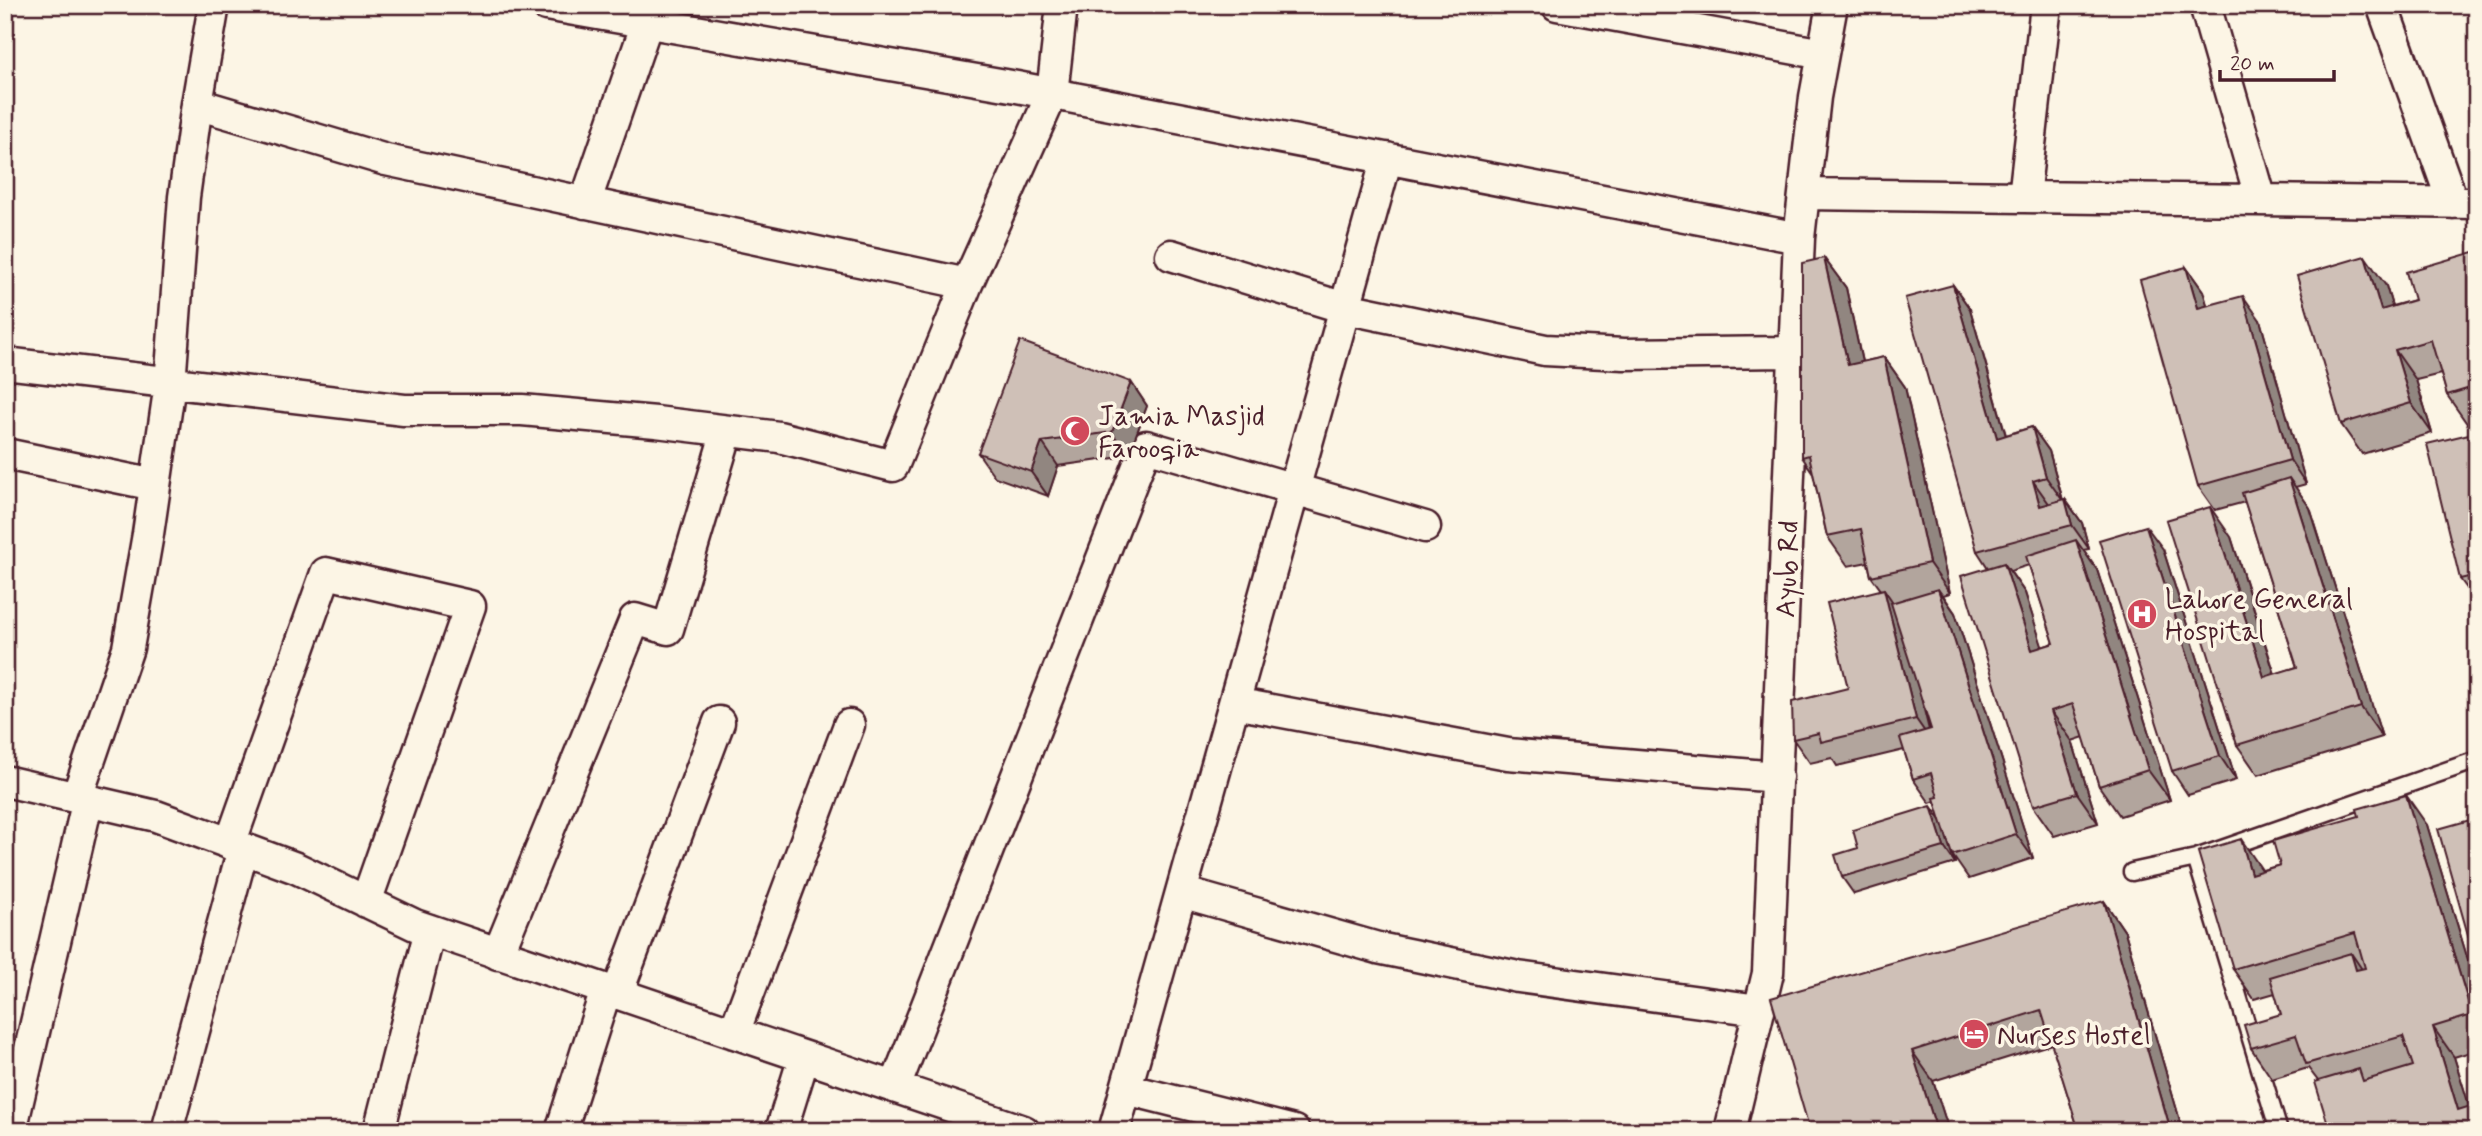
<svg xmlns="http://www.w3.org/2000/svg" width="2482" height="1136" viewBox="0 0 2482 1136" font-family="Mynerve,sans-serif">
	<style>
		.lines { fill: none; stroke-linecap: round; stroke-linejoin: round }
		.lane-casing { stroke: #4a1f2b; stroke-width: 21 }
		.street-casing { stroke: #4a1f2b; stroke-width: 35 }
		.lane { stroke: #fcf5e5; stroke-width: 16 }
		.street { stroke: #fcf5e5; stroke-width: 30 }
		.wall { fill: #b2a59d; stroke: #4a1f2b; stroke-width: 2; fill-rule: evenodd }
		.shaded-wall { fill: #918680; stroke: #4a1f2b; stroke-width: 2 }
		.building { fill: #cfc0b7; stroke: #4a1f2b; stroke-width: 2 }
		.labels { text-anchor: middle; stroke-width: 7; stroke-linejoin: round; paint-order: stroke }
		.poi-label { font-size: 28px; fill: #4a1f2b; stroke: #fcf5e5; text-anchor: start }
		.street-label { font-size: 28px; fill: #4a1f2b; stroke: #fcf5e5 }
	</style>
	<rect width="100%" height="100%" fill="#fcf5e5"/>
	<filter id="ink" filterUnits="userSpaceOnUse"><feTurbulence type="fractalNoise" baseFrequency=".0143" numOctaves="2"/><feDisplacementMap in="SourceGraphic" scale="14" xChannelSelector="R" yChannelSelector="G"/><feConvolveMatrix kernelMatrix="1 2 1 2 8 2 1 2 1" color-interpolation-filters="sRGB"/></filter>
	<g filter="url(#ink)">
		<g class="lines">
			<g class="lane-casing">
				<path id="lane" d="M 2196,858 L 2279,1131
					M 2132,872 L 2196,858 L 2477,760"/>
			</g>
			<g class="street-casing">
				<path id="street" d="M 214,5 L 197,104 L 386,160 L 967,284
					M 546,5 L 1017,87 L 1799,238
					M 1557,5 L 1823,54
					M 2205,5 L 2261,200
					M 2382,5 L 2453,203
					M 1804,194 L 2477,203
					M 2024,197 L 2046,5
					M 585,203 L 647,23
					M 1171,255 L 1345,308 L 1545,350 L 1624,354 L 1795,352
					M 5,363 L 404,410 L 522,410 L 656,422 L 779,437 L 893,466 L 967,284 L 1052,94 L 1062,5
					M 5,454 L 155,485
					M 1234,703 L 1508,754 L 1777,777
					M 5,781 L 156,816 L 296,868 L 415,925 L 1024,1131
					M 77,797 L 128,648 L 148,534 L 170,384 L 184,197 L 197,104
					M 230,844 L 326,573 L 470,606 L 366,902
					M 1181,892 L 1378,948 L 1518,977 L 1759,1010
					M 498,954 L 635,619 L 668,629 L 727,431
					M 617,994 L 719,722
					M 734,1033 L 849,725
					M 895,1087 L 1146,446 L 1425,527
					M 1126,1089 L 1294,1131
					M 11,1131 L 88,799
					M 167,1131 L 243,849
					M 379,1131 L 430,930
					M 561,1131 L 606,990
					M 781,1131 L 804,1057
					M 1114,1131 L 1387,158
					M 1730,1131 L 1768,973 L 1799,238 L 1815,97 L 1832,5"/>
			</g>
			<use href="#lane" class="lane"/>
			<use href="#street" class="street"/>
		</g>
		<path class="wall" d="M 2477,251 L 2477,422 L 2468,425 L 2447,395 L 2441,374 L 2416,380 L 2432,433 L 2362,454 L 2341,424 L 2386,286 L 2392,306 L 2414,300 Z
			M 1824,258 L 1846,288 L 1862,362 L 1884,357 L 1905,387 L 1950,593 L 1943,595 L 1955,613 L 2033,858 L 1969,879 L 1953,856 L 1955,863 L 1854,894 L 1842,877 L 1941,821 L 1935,801 L 1930,803 L 1913,779 L 1904,750 L 1837,766 L 1832,758 L 1810,763 L 1793,739 L 1848,688 L 1881,590 L 1871,576 L 1868,562 L 1848,566 L 1827,536 L 1813,473 L 1802,457 ZM 1922,701 L 1931,729 L 1929,729 Z
			M 2186,267 L 2203,291 L 2207,305 L 2260,320 L 2306,484 L 2295,487 L 2310,508 L 2382,737 L 2258,775 L 2237,745 L 2231,537 L 2275,674 L 2297,667 L 2245,502 L 2215,510 L 2198,486 Z
			M 1953,285 L 1970,309 L 2006,435 L 2032,427 L 2049,451 L 2063,500 L 2065,499 L 2082,523 L 2089,549 L 2083,550 L 2097,570 L 2170,800 L 2120,816 L 2099,786 L 2084,737 L 2072,741 L 2098,823 L 2054,836 L 2033,806 L 1988,568 L 1977,551 ZM 2029,565 L 2054,643 L 2042,647 L 2025,593 L 2010,571 Z
			M 1131,382 L 1147,406 L 1128,456 L 1058,466 L 1048,496 L 995,477 L 978,453 Z
			M 2477,432 L 2477,602 L 2460,579 Z
			M 2163,549 L 2236,780 L 2188,795 L 2172,771 Z
			M 2427,825 L 2477,990 L 2477,1050 L 2454,1057 L 2477,1131 L 2330,1131 L 2318,1081 L 2308,1068 L 2272,1079 L 2251,1048 L 2281,1014 L 2275,993 L 2254,999 L 2233,969 L 2262,870 Z
			M 2104,901 L 2125,932 L 2183,1131 L 2079,1131 L 2052,1044 L 1933,1081 L 1949,1131 L 1810,1131 Z"/>
		<path class="shaded-wall" d="M 2365,256 L 2386,286 L 2402,340 L 2381,310 Z
			M 1824,258 L 1846,288 L 1869,395 L 1848,365 Z
			M 2186,267 L 2203,291 L 2215,332 L 2198,308 Z
			M 1953,285 L 1970,309 L 2013,461 L 1997,438 Z
			M 2243,296 L 2260,320 L 2306,484 L 2290,460 Z
			M 2395,350 L 2416,380 L 2432,433 L 2411,403 Z
			M 1884,357 L 1905,387 L 1950,593 L 1929,563 Z
			M 1131,382 L 1147,406 L 1128,456 L 1112,432 Z
			M 2032,427 L 2049,451 L 2063,501 L 2046,477 Z
			M 1042,442 L 1058,466 L 1048,496 L 1031,472 Z
			M 2289,478 L 2310,508 L 2382,737 L 2361,707 Z
			M 2033,481 L 2050,505 L 2040,506 Z
			M 2065,499 L 2082,523 L 2089,549 L 2072,525 Z
			M 2210,507 L 2231,537 L 2285,707 L 2264,677 Z
			M 2146,526 L 2163,549 L 2236,780 L 2220,756 Z
			M 2076,540 L 2097,570 L 2170,800 L 2148,770 Z
			M 2004,563 L 2025,593 L 2053,680 L 2032,650 Z
			M 1884,589 L 1900,613 L 1932,742 L 1916,719 Z
			M 1938,589 L 1955,613 L 2033,858 L 2016,834 Z
			M 2051,711 L 2072,741 L 2098,823 L 2077,793 Z
			M 2406,795 L 2427,825 L 2477,990 L 2477,1022 L 2472,1015 Z
			M 1931,806 L 1943,823 L 1955,863 L 1944,847 Z
			M 2241,839 L 2262,870 L 2272,904 L 2251,874 Z
			M 2104,901 L 2125,932 L 2183,1131 L 2171,1131 Z
			M 2351,953 L 2372,984 L 2356,970 Z
			M 2433,1027 L 2454,1057 L 2477,1131 L 2458,1110 Z
			M 1912,1051 L 1933,1081 L 1949,1131 L 1937,1131 Z"/>
		<path class="building" d="M 2477,251 L 2477,386 L 2447,395 L 2431,340 L 2395,350 L 2411,403 L 2341,424 L 2297,276 L 2365,256 L 2381,310 L 2414,300 L 2406,272 Z
			M 1824,258 L 1848,365 L 1884,357 L 1929,563 L 1871,576 L 1861,529 L 1827,536 L 1809,455 L 1802,457 L 1802,263 Z
			M 2186,267 L 2198,308 L 2243,296 L 2290,460 L 2198,486 L 2140,280 Z
			M 1953,285 L 1997,438 L 2032,427 L 2046,477 L 2033,481 L 2040,506 L 2065,499 L 2072,525 L 1977,551 L 1905,298 Z
			M 1020,341 L 1131,382 L 1112,432 L 1042,442 L 1031,472 L 978,453 Z
			M 2477,432 L 2477,575 L 2460,579 L 2427,444 Z
			M 2289,478 L 2361,707 L 2237,745 L 2166,520 L 2210,507 L 2264,677 L 2297,667 L 2242,493 Z
			M 2146,526 L 2220,756 L 2172,771 L 2099,540 Z
			M 2076,540 L 2148,770 L 2099,786 L 2073,704 L 2051,711 L 2077,793 L 2033,806 L 1961,576 L 2004,563 L 2032,650 L 2054,643 L 2026,556 Z
			M 1884,589 L 1916,719 L 1821,742 L 1819,733 L 1793,739 L 1792,702 L 1848,688 L 1827,603 Z
			M 1938,589 L 2016,834 L 1952,855 L 1934,798 L 1938,797 L 1931,773 L 1913,779 L 1900,738 L 1931,729 L 1891,603 Z
			M 2406,795 L 2472,1015 L 2433,1027 L 2458,1110 L 2477,1104 L 2477,1131 L 2392,1131 L 2391,1127 L 2380,1131 L 2330,1131 L 2315,1082 L 2359,1069 L 2363,1081 L 2413,1066 L 2403,1036 L 2306,1064 L 2296,1035 L 2251,1048 L 2244,1025 L 2281,1014 L 2270,977 L 2351,953 L 2356,970 L 2365,968 L 2355,933 L 2233,969 L 2198,852 L 2241,839 L 2251,874 L 2280,865 L 2273,841 L 2359,816 L 2357,809 Z
			M 1931,806 L 1944,847 L 1842,877 L 1835,855 L 1858,848 L 1853,830 Z
			M 2477,818 L 2477,955 L 2474,956 L 2438,829 Z
			M 2104,901 L 2171,1131 L 2079,1131 L 2041,1010 L 1912,1051 L 1937,1131 L 1810,1131 L 1771,998 Z"/>
	</g>
	<defs>
		<g id="mosque-disc" transform="scale(1.575)"><circle r="9.5" fill="#d1495b" stroke="#fcf5e5"/><path d="M3.5-4.9A6 6 0 1 0 3.5 4.9A5 5 0 1 1 3.5-4.9Z" fill="#fff"/></g>
		<g id="hospital-disc" transform="scale(1.575)"><circle r="9.5" fill="#d1495b" stroke="#fcf5e5"/><path d="M-5-5h3v3.5h4V-5h3V5h-3V1.5h-4V5h-3Z" fill="#fff"/></g>
		<g id="hotel-disc" transform="scale(1.575)"><circle r="9.5" fill="#d1495b" stroke="#fcf5e5"/><path d="M-6-4.5h1.5V1H6V5H4.5V3h-9V5H-6ZM-4 0a1.8 1.8 0 1 1 3.6 0ZM.5 0V-2.5h3Q6-2.5 6 0Z" fill="#fff"/></g>
	</defs>
	<g fill-rule="evenodd">
		<use href="#mosque-disc" x="1075" y="431"/>
		<use href="#hospital-disc" x="2142" y="614"/>
		<use href="#hotel-disc" x="1974" y="1034"/>
	</g>
	<g class="labels">
		<g class="poi-label">
			<text x="1098" y="425">Jamia Masjid<tspan x="1098" dy="32">Farooqia</tspan></text>
			<text x="2165" y="608">Lahore General<tspan x="2165" dy="32">Hospital</tspan></text>
			<text x="1997" y="1044">Nurses Hostel</text>
		</g>
		<g class="street-label">
			<text transform="translate(1786 569) rotate(-88)" y="10">Ayub Rd</text>
		</g>
	</g>
	<rect width="2482" height="1136" fill="none" stroke="#fcf5e5" stroke-width="28"/>
	<rect x="14" y="14" width="2454" height="1108" fill="none" stroke="#4a1f2b" stroke-width="2.5" filter="url(#ink)"/>
	<path d="M2220 70v10h114v-10" fill="none" stroke="#4a1f2b" stroke-width="3.5"/>
	<text x="2230" y="70" font-size="21" fill="#4a1f2b" stroke="#fcf5e5" stroke-width="5" paint-order="stroke">20 m</text>
</svg>
